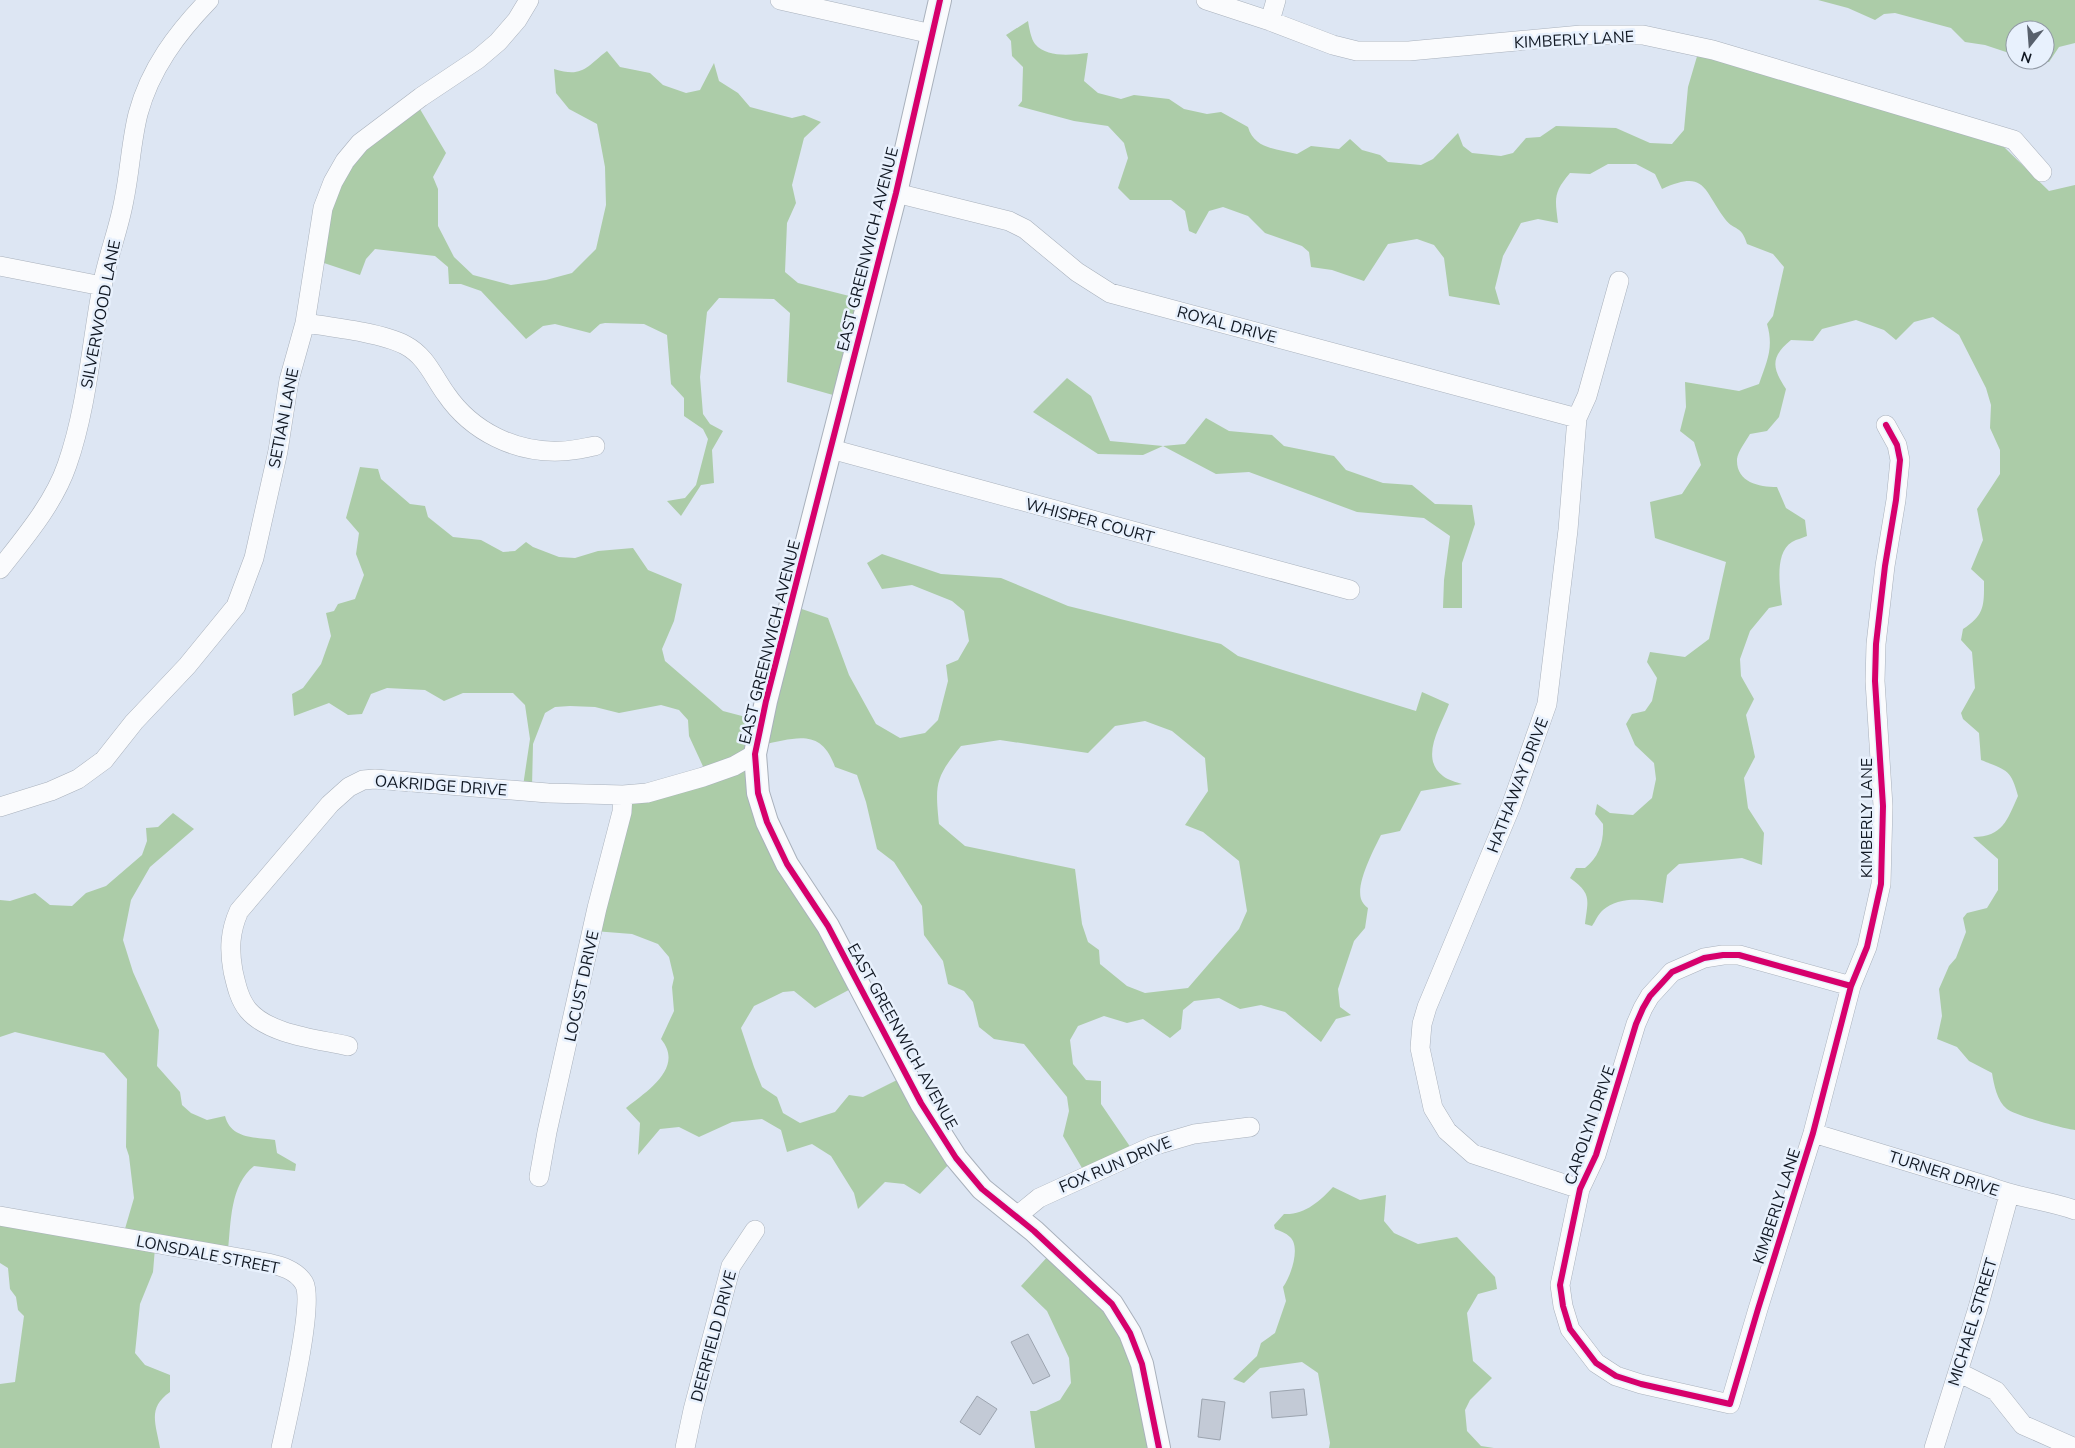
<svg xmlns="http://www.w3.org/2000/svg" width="2075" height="1448" viewBox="0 0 2075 1448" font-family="'Nunito Sans',sans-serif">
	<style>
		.forest { fill: #accca8; fill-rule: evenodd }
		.building { fill: #c3cad6; stroke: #9ca4af }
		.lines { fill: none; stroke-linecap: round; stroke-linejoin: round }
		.minor-casing { stroke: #a9b1bc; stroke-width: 20 }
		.tertiary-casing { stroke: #a9b1bc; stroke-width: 24 }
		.minor { stroke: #fafbfd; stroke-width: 19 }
		.tertiary { stroke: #fafbfd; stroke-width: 22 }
		.cycleway-casing { stroke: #e8f1fd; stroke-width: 9 }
		.cycleway { stroke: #d6006c; stroke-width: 6 }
		.labels { text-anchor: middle; stroke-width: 5; stroke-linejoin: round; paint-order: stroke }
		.street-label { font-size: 16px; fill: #111823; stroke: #e8f1fd }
	</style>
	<rect width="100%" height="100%" fill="#dde6f3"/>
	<path class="forest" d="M 1818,0 L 2075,0 L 2075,43 L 2059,47 L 2049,62 L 2039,60 L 2045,60 L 2045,30 L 2015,30 L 2015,55 L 1985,45 L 1965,42 L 1951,28 L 1895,13 L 1884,14 L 1875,20 L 1848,8 Z
		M 1028,21 C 1029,27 1031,39 1035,44 C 1047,58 1071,55 1088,53 L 1084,81 L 1098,93 L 1121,99 L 1134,95 L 1169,99 L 1184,109 L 1207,114 L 1221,112 L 1248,127 C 1254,149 1277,149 1297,154 L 1311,146 L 1339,149 L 1350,139 L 1362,150 L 1380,155 L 1388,162 L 1421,165 L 1433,159 L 1458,133 L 1463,146 L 1472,153 L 1501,156 L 1513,153 L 1526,138 L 1540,137 L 1556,126 L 1616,128 L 1650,143 L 1672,144 L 1684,130 L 1688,87 L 1698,53 L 1796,80 L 2004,147 L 2049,191 L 2075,185 L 2075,1130 C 2065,1129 2014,1115 2007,1109 C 1997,1101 1994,1085 1992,1073 L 1969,1061 L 1957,1047 L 1937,1039 L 1942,1016 L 1939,989 L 1949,966 L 1956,958 L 1966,932 L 1963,918 L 1967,913 L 1987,908 L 1998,890 L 1998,859 L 1973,837 C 2003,837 2007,820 2018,796 C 2011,769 2006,770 1981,760 L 1979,733 L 1963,719 L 1961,713 L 1975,688 L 1972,652 L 1961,640 L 1963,629 C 1985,615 1984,605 1984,581 L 1971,569 L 1983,540 L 1977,509 L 2000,474 L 2000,450 L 1990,428 L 1991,405 L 1986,388 L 1959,335 L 1933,317 L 1914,322 L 1896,340 L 1884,330 L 1856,320 L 1822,329 L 1813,341 L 1791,340 C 1770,357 1772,368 1786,389 L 1779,417 L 1767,431 L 1750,434 C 1746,441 1738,451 1737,459 C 1736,482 1758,487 1777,487 L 1786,508 L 1805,520 L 1807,536 C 1803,538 1797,539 1792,542 C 1774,553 1780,587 1782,605 L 1769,608 L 1750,631 L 1740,659 L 1741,676 L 1754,699 L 1746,715 L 1755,757 L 1744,778 L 1748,808 L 1764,833 L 1762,865 L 1742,858 L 1679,864 L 1667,875 L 1663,903 C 1645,899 1618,896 1603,910 C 1598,914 1595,922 1592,926 L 1585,924 C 1588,899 1592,894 1570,878 L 1576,868 L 1585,868 C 1599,857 1604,842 1603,824 L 1595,814 L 1597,804 L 1610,813 L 1633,815 L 1652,798 L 1656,779 L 1654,763 L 1635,745 L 1626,724 L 1632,714 L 1645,711 L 1652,701 L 1657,678 L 1647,662 L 1650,652 L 1685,657 L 1709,639 L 1726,562 L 1655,538 L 1650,502 L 1682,494 L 1701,465 L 1694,442 L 1680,431 L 1686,407 L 1685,382 L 1739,391 L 1759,384 C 1767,361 1774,348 1767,324 L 1773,316 L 1784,267 L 1773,254 L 1747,244 C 1741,224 1735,232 1725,219 C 1703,190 1706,169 1662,189 L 1655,174 L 1636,164 L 1608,164 L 1590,174 L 1570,173 C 1553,193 1555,198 1558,223 L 1538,219 L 1521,223 L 1503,256 L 1495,288 L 1500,305 L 1449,296 L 1444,258 L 1434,245 L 1417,239 L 1388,244 L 1364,281 L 1332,270 L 1311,267 L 1309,252 L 1302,246 L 1265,233 L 1248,216 L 1223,207 L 1209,211 L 1196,234 L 1189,231 L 1185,211 L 1171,200 L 1130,200 L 1118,188 L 1128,158 L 1124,143 L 1108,126 L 1074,121 L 1018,106 L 1022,101 L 1023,67 L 1012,56 L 1011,41 L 1006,35 Z
		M 607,51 L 620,67 L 650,73 L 663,85 L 686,93 L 700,90 L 714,63 L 719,81 L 738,93 L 750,107 L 792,118 L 804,115 L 821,122 L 804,138 L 792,185 L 796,203 L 787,223 L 785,272 L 798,283 L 869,301 L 833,395 L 787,382 L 790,313 L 774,299 L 719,298 L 707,312 L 700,377 L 703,414 L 710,424 L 723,431 L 712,450 L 714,483 L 701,485 L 681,516 L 667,501 L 685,498 L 696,485 L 708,439 L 703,429 L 684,416 L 684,398 L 671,384 L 667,335 L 644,324 L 605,323 L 600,324 L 590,333 L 555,324 L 543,326 L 526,339 L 481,291 L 461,284 L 449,284 L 448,267 L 435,256 L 375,249 L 366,259 L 360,275 L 315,260 L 344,164 L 417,104 L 446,153 L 433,177 L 438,189 L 438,226 L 454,257 L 473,275 L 511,285 L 546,280 L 572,273 L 596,249 L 606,205 L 605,167 L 597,124 L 569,109 L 556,93 L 554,69 C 583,78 586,67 607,51 Z
		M 1067,378 L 1091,396 L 1110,441 L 1163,446 L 1185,444 L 1206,418 L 1229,431 L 1272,435 L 1284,446 L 1334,456 L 1346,470 L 1383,483 L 1412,485 L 1435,504 L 1472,505 L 1475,524 L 1462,563 L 1462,608 L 1443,608 L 1444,580 L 1450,536 L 1424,518 L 1357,512 L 1249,472 L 1216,474 L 1163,446 L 1143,455 L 1098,454 L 1033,412 Z
		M 360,467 L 378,469 L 381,479 L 410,504 L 425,506 L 428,517 L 453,537 L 481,540 L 503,552 L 515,551 L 526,542 L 533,547 L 559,557 L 575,558 L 598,551 L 633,548 L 648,570 L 682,584 L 674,621 L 662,649 L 665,661 L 723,711 L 761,721 L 793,606 L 828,618 L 849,675 L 876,724 L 900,738 L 925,733 L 938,720 L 948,681 L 946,665 L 958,660 L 969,641 L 964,611 L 952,601 L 912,585 L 882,589 L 867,563 L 882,554 L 941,574 L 1001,578 L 1068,606 L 1221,644 L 1238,656 L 1416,711 L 1422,692 L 1449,704 C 1441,726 1419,758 1443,776 C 1448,780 1456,782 1462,784 L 1421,791 L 1400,831 L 1381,835 C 1374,849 1356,883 1361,899 C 1362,902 1365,906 1368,908 L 1365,928 L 1354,941 L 1338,989 L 1340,1007 L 1351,1015 L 1336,1019 L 1321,1042 L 1285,1012 L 1261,1005 L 1240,1009 L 1219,998 L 1194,1001 L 1183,1010 L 1181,1029 L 1170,1038 L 1143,1019 L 1127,1023 L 1104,1016 L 1078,1026 L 1070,1040 L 1073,1064 L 1086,1080 L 1101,1081 L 1101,1104 L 1131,1148 L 1085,1173 L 1063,1136 L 1069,1111 L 1067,1097 L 1024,1044 L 994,1039 L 979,1027 L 973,1002 L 964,991 L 948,984 L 943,961 L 924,935 L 922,906 L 894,862 L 877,849 L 866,802 L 857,775 L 835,767 C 821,726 794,739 760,745 L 758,796 L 858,985 L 815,1008 L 794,991 L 783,992 L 754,1006 L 741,1028 L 754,1067 L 762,1087 L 777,1097 L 783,1113 L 800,1123 L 835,1112 L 849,1095 L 863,1097 L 905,1076 L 957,1156 L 920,1194 L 904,1184 L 885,1182 L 858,1209 L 854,1193 L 831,1156 L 812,1144 L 787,1152 L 781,1130 L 762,1119 L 732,1122 L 699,1137 L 679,1127 L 660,1129 L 638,1155 L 640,1123 L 626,1108 C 646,1092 685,1068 661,1039 L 674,1011 L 672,987 L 674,978 L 669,957 L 658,944 L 632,934 L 594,931 L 622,800 L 707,775 L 689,736 L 688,720 L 679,710 L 661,705 L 619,713 L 595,707 L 570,706 L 555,707 L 545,713 L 533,744 L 532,787 L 523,786 L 530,739 L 525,705 L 513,693 L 463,693 L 444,701 L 425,690 L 387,688 L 371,694 L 362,714 L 348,715 L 329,703 L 294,716 L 292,694 L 303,688 L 321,664 L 331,636 L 326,613 L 334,611 L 338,604 L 355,599 L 364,575 L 356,554 L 359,533 L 346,518 ZM 1145,721 L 1172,731 L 1205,758 L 1208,791 L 1185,825 L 1203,832 L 1239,861 L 1247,911 L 1239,929 L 1188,988 L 1145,993 L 1127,986 L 1100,964 L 1099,950 L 1088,942 L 1082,924 L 1075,869 L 965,846 L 939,824 C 935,784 935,778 961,746 L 1000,740 L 1088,753 L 1115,726 Z
		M 173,813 L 194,829 L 150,867 L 131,900 L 123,940 L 133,972 L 159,1030 L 157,1066 L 180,1092 L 182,1105 L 191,1113 L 207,1120 L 225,1116 C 231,1139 254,1137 275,1140 L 277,1153 L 296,1164 L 295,1171 L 254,1166 C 230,1185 231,1222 228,1250 L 155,1248 L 153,1272 L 140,1304 L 135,1353 L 145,1365 L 170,1375 L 170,1392 C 147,1408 156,1424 160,1448 L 0,1448 L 0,1384 L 15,1382 L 24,1316 L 18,1310 L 16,1297 L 10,1289 L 8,1268 L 0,1263 L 0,1218 L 122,1239 L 134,1198 L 129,1156 L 126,1147 L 127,1079 L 104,1053 L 15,1032 L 0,1037 L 0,900 L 10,901 L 35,893 L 50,905 L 72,906 L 86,893 L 106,886 L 142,855 L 147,841 L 146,828 L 158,827 Z
		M 1333,1187 L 1360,1200 L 1386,1195 L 1384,1221 L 1394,1233 L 1418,1244 L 1457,1237 L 1495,1277 L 1497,1289 L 1478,1294 L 1467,1313 L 1473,1361 L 1492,1378 L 1470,1400 L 1465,1410 L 1467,1431 L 1481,1446 L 1494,1448 L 1329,1448 L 1330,1443 L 1318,1373 L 1302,1362 L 1260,1368 L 1244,1383 L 1233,1379 L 1257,1356 L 1261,1343 L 1275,1333 L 1286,1301 L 1283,1287 C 1291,1276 1301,1247 1290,1237 C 1286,1233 1280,1231 1275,1229 L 1274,1225 L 1284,1214 C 1305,1215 1320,1201 1333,1187 Z
		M 1049,1255 L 1113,1305 L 1160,1448 L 1035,1448 L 1030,1411 L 1036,1411 L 1060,1400 L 1071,1383 L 1069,1358 L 1047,1311 L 1021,1286 Z"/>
	<path class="building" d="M 1028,1334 L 1050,1376 L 1033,1384 L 1011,1342 Z
		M 1304,1389 L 1307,1415 L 1272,1418 L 1270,1392 Z
		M 977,1396 L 997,1409 L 980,1435 L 960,1422 Z
		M 1202,1399 L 1225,1402 L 1220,1440 L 1198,1437 Z"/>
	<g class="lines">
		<g class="minor-casing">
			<path id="minor" d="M 780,0 L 932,34
				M 1206,0 L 1270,21 L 1333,45 L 1357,51 L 1409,51 L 1581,35 L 1643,35 L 1713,50 L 2014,140 L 2042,172
				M 1270,21 L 1276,0
				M 896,193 L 1009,221 L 1025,229 L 1077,272 L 1110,293 L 1577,418
				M 0,266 L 102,286
				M 305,323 C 332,327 383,333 405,345 C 426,356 433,376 446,394 C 472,432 516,453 561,451 C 572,451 584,448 595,446
				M 831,449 L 1350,590
				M 0,569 C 25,537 54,503 67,465 C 87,408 91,346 102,287 C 107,258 119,229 124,200 C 130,171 131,142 138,114 C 150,69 177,33 209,0
				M 0,807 L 51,791 L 78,779 L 104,760 L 134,722 L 187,666 L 236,606 L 254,558 L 278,451 L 289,380 L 305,323 L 323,208 L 333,182 L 345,161 L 360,143 L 421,97 L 478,59 L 498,42 L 517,20 L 529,0
				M 1851,986 L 1739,955 L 1723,955 L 1704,958 L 1672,972 L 1650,996 L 1643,1008 L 1636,1024 L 1596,1155 L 1580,1189 L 1560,1285 L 1563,1306 L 1570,1329 L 1596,1363 L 1616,1376 L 1641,1384 L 1730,1404 L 1758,1309 L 1813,1133 L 1851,986 L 1867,947 L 1881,884 L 1883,806 L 1875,681 L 1876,644 L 1885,566 L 1896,500 L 1900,460 L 1897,445 L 1886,425
				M 348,1046 C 318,1039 269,1035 248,1010 C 239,999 236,984 233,971 C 229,949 230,931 239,911 L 330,804 L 349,787 L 363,780 L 375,779 L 548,793 L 623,795 L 647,793 L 703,777 L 734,766 L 755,754
				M 1813,1133 L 1988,1186 C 2017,1198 2046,1200 2075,1210
				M 539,1177 L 547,1132 L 597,908 L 622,812 L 623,795
				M 1580,1189 L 1473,1154 L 1447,1131 L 1433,1108 L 1420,1048 L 1422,1024 L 1427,1007 L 1511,806 L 1547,704 L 1568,530 L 1577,418 L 1587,396 L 1619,281
				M 0,1216 L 268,1263 C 281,1266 296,1270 304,1283 C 315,1302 287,1420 281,1448
				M 1017,1216 L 1039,1198 L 1153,1146 L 1194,1134 L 1250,1127
				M 1958,1372 L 1996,1391 L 2023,1425 L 2075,1448
				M 685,1448 L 693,1410 L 731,1266 L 755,1230
				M 1934,1448 L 1978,1308 L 2009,1195"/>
		</g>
		<g class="tertiary-casing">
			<path id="tertiary" d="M 940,0 L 896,193 L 766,701 L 755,754 L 758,793 L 767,822 L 787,864 L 828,926 L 921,1103 L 956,1158 L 982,1189 L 1034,1231 L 1112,1304 L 1130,1333 L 1142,1364 L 1159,1448"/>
		</g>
		<use href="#minor" class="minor"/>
		<use href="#tertiary" class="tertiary"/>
		<g class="cycleway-casing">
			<path id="cycleway" d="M 940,0 L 896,193 L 766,701 L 755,754 L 758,793 L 767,822 L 787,864 L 828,926 L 921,1103 L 956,1158 L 982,1189 L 1034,1231 L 1112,1304 L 1130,1333 L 1142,1364 L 1159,1448
				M 1851,986 L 1739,955 L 1723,955 L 1704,958 L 1672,972 L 1650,996 L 1643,1008 L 1636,1024 L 1596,1155 L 1580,1189 L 1560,1285 L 1563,1306 L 1570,1329 L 1596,1363 L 1616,1376 L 1641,1384 L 1730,1404 L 1758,1309 L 1813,1133 L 1851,986 L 1867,947 L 1881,884 L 1883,806 L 1875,681 L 1876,644 L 1885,566 L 1896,500 L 1900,460 L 1897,445 L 1886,425"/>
		</g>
		<use href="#cycleway" class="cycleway"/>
	</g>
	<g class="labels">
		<g class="street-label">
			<text transform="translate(1574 39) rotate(-3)" y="6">KIMBERLY LANE</text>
			<text transform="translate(867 249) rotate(-76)" y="6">EAST GREENWICH AVENUE</text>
			<text transform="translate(100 314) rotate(-79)" y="6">SILVERWOOD LANE</text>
			<text transform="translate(1227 324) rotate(15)" y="6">ROYAL DRIVE</text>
			<text transform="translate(283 418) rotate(-79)" y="6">SETIAN LANE</text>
			<text transform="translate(1090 520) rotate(15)" y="6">WHISPER COURT</text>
			<text transform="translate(769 642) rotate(-76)" y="6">EAST GREENWICH AVENUE</text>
			<text transform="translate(441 785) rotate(4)" y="6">OAKRIDGE DRIVE</text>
			<text transform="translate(1517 785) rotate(-69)" y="6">HATHAWAY DRIVE</text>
			<text transform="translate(1866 818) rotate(-90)" y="6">KIMBERLY LANE</text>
			<text transform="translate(581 986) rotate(-78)" y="6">LOCUST DRIVE</text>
			<text transform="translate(903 1036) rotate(61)" y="6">EAST GREENWICH AVENUE</text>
			<text transform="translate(1589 1125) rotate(-71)" y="6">CAROLYN DRIVE</text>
			<text transform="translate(1115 1164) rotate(-23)" y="6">FOX RUN DRIVE</text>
			<text transform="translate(1944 1173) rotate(18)" y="6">TURNER DRIVE</text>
			<text transform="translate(1776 1206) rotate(-72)" y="6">KIMBERLY LANE</text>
			<text transform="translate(208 1254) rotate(11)" y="6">LONSDALE STREET</text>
			<text transform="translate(1972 1322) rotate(-73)" y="6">MICHAEL STREET</text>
			<text transform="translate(713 1336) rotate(-75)" y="6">DEERFIELD DRIVE</text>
		</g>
	</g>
	<g transform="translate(2030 45) rotate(197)"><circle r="24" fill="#e8f1fd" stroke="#929aa6"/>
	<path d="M0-4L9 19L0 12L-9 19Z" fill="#58606c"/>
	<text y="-8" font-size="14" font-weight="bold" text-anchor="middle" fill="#111823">N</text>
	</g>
</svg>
